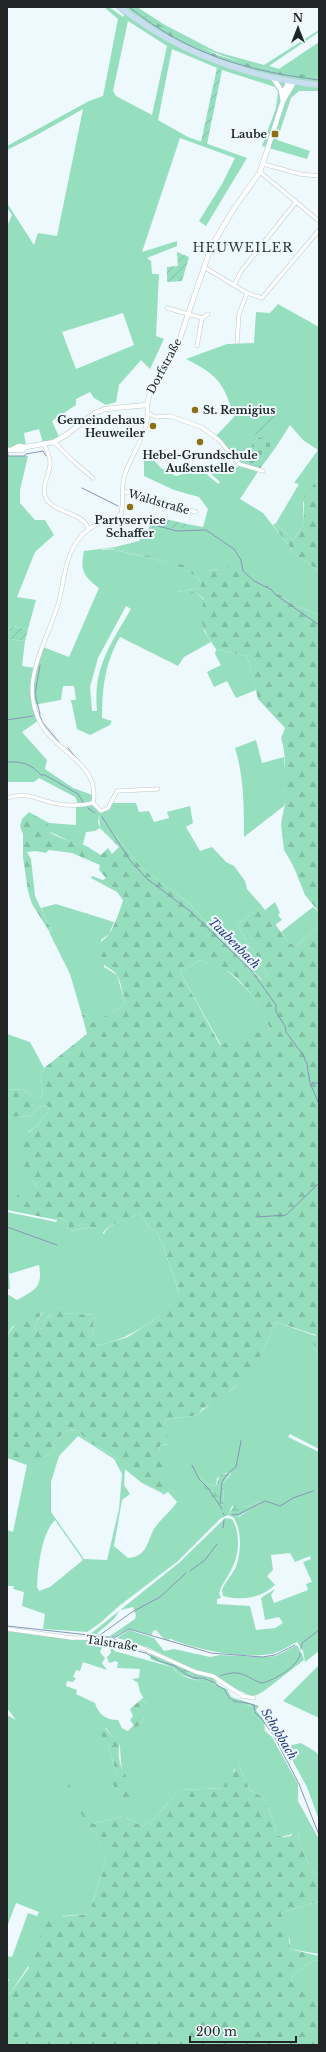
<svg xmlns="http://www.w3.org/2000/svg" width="326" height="2052" viewBox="0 0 326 2052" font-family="'Libre Baskerville',serif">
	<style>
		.green { fill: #96dfbe; fill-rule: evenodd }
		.forest { fill: url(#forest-firs); fill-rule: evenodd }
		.wetland { fill: url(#wetland-marsh) }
		.cemetery { fill: url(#cemetery-stones) }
		.garden { fill: url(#garden-furrows) }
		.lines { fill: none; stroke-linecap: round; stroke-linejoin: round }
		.stream { stroke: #8795b8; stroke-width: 1 }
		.minor-casing { stroke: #bcc8cb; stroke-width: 4.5 }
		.tertiary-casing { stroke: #bcc8cb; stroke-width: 5.5 }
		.secondary-casing { stroke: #bcc8cb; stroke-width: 6 }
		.minor { stroke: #fff; stroke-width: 3.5 }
		.tertiary { stroke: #fff; stroke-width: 4.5 }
		.secondary { stroke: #c7deee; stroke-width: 5.5 }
		.poi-dot { fill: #8e6e12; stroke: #edf9fc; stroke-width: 1.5 }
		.labels { text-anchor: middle; stroke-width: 4; stroke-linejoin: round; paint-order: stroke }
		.poi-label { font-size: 11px; font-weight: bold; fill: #212526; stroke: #edf9fc; text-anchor: end }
		.street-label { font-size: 11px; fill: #212526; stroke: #edf9fc }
		.water-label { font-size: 12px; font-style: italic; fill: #26397f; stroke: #edf9fc }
		.quarter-label { font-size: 13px; letter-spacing: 1px; fill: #2e373a; stroke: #edf9fc }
	</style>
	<defs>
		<pattern id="forest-firs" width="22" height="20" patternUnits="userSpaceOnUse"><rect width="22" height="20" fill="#96dfbe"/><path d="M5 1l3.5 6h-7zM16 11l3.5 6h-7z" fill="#81bfa3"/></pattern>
		<pattern id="wetland-marsh" width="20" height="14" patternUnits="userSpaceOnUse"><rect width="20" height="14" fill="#96dfbe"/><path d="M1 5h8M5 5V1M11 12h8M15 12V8" fill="none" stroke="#81bfa3"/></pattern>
		<pattern id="cemetery-stones" width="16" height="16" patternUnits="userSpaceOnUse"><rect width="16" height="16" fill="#96dfbe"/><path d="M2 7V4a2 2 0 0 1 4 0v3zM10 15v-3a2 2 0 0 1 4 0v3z" fill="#81bfa3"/></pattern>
		<pattern id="garden-furrows" width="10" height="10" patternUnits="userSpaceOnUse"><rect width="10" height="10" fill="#96dfbe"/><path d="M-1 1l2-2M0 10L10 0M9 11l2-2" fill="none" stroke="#81bfa3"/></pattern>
	</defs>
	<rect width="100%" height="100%" fill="#edf9fc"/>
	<path class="green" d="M 104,7 L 109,7 L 123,17 L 124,15 L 115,7 L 126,7 L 144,21 L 201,53 L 231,64 L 319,82 L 319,91 L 299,91 L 291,98 L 277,140 L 310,151 L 307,159 L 262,146 L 276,108 L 278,92 L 275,87 L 222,70 L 172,49 L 158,120 L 188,137 L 247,158 L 206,226 L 199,221 L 222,184 L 235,158 L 180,138 L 142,252 L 177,241 L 177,246 L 147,258 L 151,261 L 152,274 L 159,274 L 156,336 L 164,339 L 150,369 L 141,360 L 119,385 L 116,402 L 106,405 L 94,398 L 90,392 L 76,399 L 76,405 L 52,421 L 59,437 L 43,443 L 39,429 L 24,433 L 26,446 L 19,445 L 8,449 L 9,456 L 28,456 L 20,490 L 20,503 L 35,520 L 45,520 L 54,535 L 35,552 L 17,597 L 36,600 L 28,629 L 10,626 L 7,638 L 7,226 L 12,215 L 7,208 L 7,203 L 34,245 L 38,233 L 57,236 L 83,109 L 35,136 L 7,150 L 7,146 L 89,101 L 103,96 L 118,19 ZM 128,21 L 167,46 L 152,115 L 116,96 L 113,91 ZM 123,313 L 134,345 L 76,369 L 62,332 Z
		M 132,7 L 137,7 L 165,25 L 217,52 L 264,65 L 319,30 L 319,32 L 269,66 L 279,69 L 319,42 L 319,77 C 251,70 188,49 132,7 Z
		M 278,304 L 319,327 L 319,476 L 303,503 L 304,524 L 293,540 L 276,523 L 299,484 L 294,483 L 318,450 L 303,440 L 290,425 L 276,447 L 262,439 L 278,414 L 270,408 L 253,432 L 259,436 L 242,459 L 259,470 L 240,499 L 263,513 L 290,547 L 291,552 L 310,564 L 319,573 L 319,615 L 294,605 L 274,590 L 261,584 L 221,570 L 211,569 L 210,573 L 118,548 L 100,549 C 105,551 110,549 115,550 C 135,555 191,565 201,582 L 200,588 L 177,592 L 177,593 L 197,593 L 204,600 L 204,631 L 211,642 L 184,657 L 178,666 L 120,637 C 105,662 102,689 102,718 L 112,721 L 110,725 L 90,735 L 77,729 L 71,700 L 76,700 L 74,686 L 63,686 L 61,700 L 33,705 L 39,720 L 22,732 L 47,760 L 45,769 L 73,788 L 95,796 L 94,803 L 99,810 L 106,809 L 111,803 L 136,803 L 139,812 L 149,811 L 154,822 L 169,818 L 167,812 L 190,806 L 193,823 L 186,827 L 200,851 L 212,847 L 226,862 L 234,866 L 245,881 L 247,889 L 262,906 L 237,925 L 268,975 L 262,980 L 219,937 L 190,904 L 143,869 L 99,816 L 98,822 L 100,828 L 95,831 L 86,832 L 83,844 L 73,843 L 48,831 L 46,829 L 49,823 L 76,825 L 76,807 L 79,806 L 75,797 L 39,778 L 34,782 L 7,782 L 7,639 L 25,641 L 22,666 L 35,668 L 43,647 L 69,657 L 99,588 C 83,576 80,571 84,551 L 115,547 L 139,541 L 149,528 L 188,528 L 187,524 L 203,527 L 208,509 L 199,497 L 174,490 L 144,476 L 144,457 L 150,456 L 161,468 L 176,476 L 201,469 L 218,484 L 220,482 L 210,473 L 219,462 L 229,473 L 239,466 L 215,437 L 234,417 C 224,383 218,375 186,359 L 227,344 L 254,343 L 256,312 L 270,313 ZM 126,606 L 131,609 C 110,645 93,668 97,711 L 92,711 L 90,687 L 98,658 Z
		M 216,649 L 246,656 L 249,662 L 256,690 L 236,698 L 227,681 L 214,687 L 207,672 L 221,665 L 215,654 Z
		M 256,740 L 262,763 L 284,757 L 286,781 L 283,791 L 288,793 L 284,806 L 244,837 C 244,807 244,777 235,748 Z
		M 275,902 L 280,913 L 278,915 L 282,920 L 275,925 L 265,910 Z
		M 56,904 L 114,922 L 109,934 L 101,940 L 104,967 L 117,975 L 125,1003 L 113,1012 L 90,1025 L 87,1014 L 82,1015 L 70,974 L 50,934 L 49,931 L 52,932 L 41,908 Z
		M 313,907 L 319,912 L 319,926 L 296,946 L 288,942 L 281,932 Z
		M 200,960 C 210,963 223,967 231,974 C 248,988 264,1009 270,1030 L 221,1045 L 180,972 Z
		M 7,1034 L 30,1042 L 44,1068 L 41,1075 L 43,1098 L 33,1096 L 22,1089 L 7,1090 Z
		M 46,1105 L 50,1109 L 37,1126 L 28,1132 L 33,1181 L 39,1189 L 34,1199 L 7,1205 L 7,1117 L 31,1116 L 39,1107 Z
		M 7,1212 L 56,1222 L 59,1217 L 69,1223 L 70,1231 L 93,1227 L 104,1234 C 109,1222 129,1218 140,1214 L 149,1227 L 159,1234 C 159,1242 163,1241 164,1248 C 168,1263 175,1277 179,1293 L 173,1300 L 173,1303 L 161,1312 L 159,1316 C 134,1333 125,1339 95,1346 L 92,1332 L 95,1315 L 60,1313 L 59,1307 L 46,1319 L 43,1328 L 34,1330 L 37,1321 L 43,1312 L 13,1326 L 7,1335 L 7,1296 L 9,1295 L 17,1300 C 35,1290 43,1287 39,1265 L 9,1274 L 10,1289 L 7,1289 Z
		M 276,1322 L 316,1336 L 313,1343 L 319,1355 L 319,1449 L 290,1434 L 288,1437 L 319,1452 L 319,1651 L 305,1662 L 303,1651 L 297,1642 C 289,1646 280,1652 271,1654 C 245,1659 195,1650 171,1639 L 165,1640 L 156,1630 L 153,1631 L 152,1635 L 129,1629 L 115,1637 L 110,1636 L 135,1619 L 136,1615 L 133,1607 L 120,1610 L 114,1619 L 93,1637 L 89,1636 L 89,1635 L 180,1562 L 225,1518 L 232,1519 C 241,1533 239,1555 232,1568 C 228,1577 222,1584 219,1593 L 221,1598 L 217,1599 L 217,1604 L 250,1606 L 256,1630 L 275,1628 L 283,1623 L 279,1617 L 265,1620 L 261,1598 L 275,1589 L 271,1595 L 274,1603 L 308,1590 L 306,1584 L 312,1582 L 303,1562 L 311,1559 L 310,1556 L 295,1562 L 290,1553 L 271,1555 L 273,1570 L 267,1576 L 275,1585 C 261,1598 242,1601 223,1596 L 222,1590 C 225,1582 231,1576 235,1569 C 241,1555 243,1530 233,1517 L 228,1515 L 220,1519 L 178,1561 L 119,1606 L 100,1623 L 87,1632 L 43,1629 L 45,1614 L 22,1606 L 24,1592 L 13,1589 L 14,1586 L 7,1586 L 7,1530 L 13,1532 L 27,1465 L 7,1458 L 7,1454 C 21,1462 40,1461 54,1451 L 53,1443 L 67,1430 L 78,1431 L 89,1442 L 115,1457 L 125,1469 L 124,1485 L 130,1494 L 122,1500 L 114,1546 L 128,1558 C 149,1557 147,1538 156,1526 C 162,1518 171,1511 177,1502 L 168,1492 L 163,1495 L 162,1493 L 164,1490 L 166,1453 L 159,1450 L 161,1444 L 168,1445 L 165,1420 L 198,1415 C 206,1405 224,1397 235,1387 C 257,1369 264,1347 276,1322 ZM 78,1436 L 114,1459 L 122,1474 L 119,1509 L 107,1560 L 84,1559 L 51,1512 L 51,1482 L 59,1456 ZM 228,1472 L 231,1474 L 223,1483 L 224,1506 L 219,1508 L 208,1490 L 197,1479 L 197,1475 L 208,1484 L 216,1486 L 217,1478 ZM 261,1501 L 265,1502 L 250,1509 L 239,1517 L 229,1513 L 232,1506 L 244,1507 ZM 55,1520 L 83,1560 L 50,1587 L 39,1591 L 37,1587 C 38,1568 41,1534 55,1520 Z
		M 7,1628 L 19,1629 L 19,1631 L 72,1640 L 92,1639 L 92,1642 L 103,1645 L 100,1652 L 105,1658 L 102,1663 L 107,1670 L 83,1662 L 80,1671 L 76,1670 L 73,1677 L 76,1678 L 73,1682 L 67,1681 L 66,1686 L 77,1690 L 76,1694 L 95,1703 C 98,1714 106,1720 118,1720 L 122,1728 L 128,1731 L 134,1725 L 140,1725 L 144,1719 L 146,1702 L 140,1692 L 138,1683 L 132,1679 L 139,1678 L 140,1669 L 117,1668 L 118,1663 L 116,1661 L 109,1663 L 107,1657 L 111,1653 L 110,1647 L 113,1647 L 114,1651 L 172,1667 C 180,1679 199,1681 213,1682 L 216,1686 L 224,1690 L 228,1700 L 253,1707 L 254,1715 L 264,1724 L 265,1731 L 272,1737 L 298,1784 L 298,1801 L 319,1839 L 319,1876 C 311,1872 300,1846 298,1837 C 298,1832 300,1828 303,1824 C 293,1834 289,1838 276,1835 L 275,1825 L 265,1801 L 261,1796 L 250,1790 L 238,1763 C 234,1772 227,1779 222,1788 L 179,1790 L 153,1820 L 142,1826 L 123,1816 L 93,1824 L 63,1782 L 107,1856 L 89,1914 L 62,1916 L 9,1995 L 7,1995 L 7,1982 L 9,1980 L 7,1977 L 7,1956 L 12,1957 L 28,1913 L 37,1916 L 39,1912 L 16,1903 L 7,1927 L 7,1715 L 16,1720 L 7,1708 ZM 106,1728 L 112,1736 L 119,1739 C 122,1758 118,1776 135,1791 L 111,1775 L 116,1772 L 109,1748 L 101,1732 Z
		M 129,1630 L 154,1638 L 164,1651 L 174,1649 L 210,1657 L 220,1655 L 263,1657 L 276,1656 L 297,1645 L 303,1656 L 304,1660 L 264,1691 L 257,1695 L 251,1696 L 232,1687 L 214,1675 L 197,1671 L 147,1647 L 124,1645 L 125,1640 L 117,1638 Z
		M 319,1665 L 319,1718 L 283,1701 Z
		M 301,1743 L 316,1752 L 319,1756 L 319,1820 L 307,1787 L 285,1747 Z
		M 319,1901 L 319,1954 L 290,1949 L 290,1941 L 281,1913 Z
		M 315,1960 L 319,1961 L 319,2018 L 291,1982 L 293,1974 Z"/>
	<path class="forest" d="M 126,7 L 132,7 L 165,28 L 217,55 L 264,68 L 319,77 L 319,82 C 243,69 188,56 126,7 Z
		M 319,476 L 319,573 L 310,564 L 291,552 L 290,547 L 273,525 L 276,523 L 293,540 L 304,524 L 304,490 L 308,486 L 312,487 Z
		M 118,548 L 210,572 L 211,569 L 221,570 L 231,564 L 274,590 L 294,605 L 319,615 L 319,912 L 305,895 L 293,865 L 284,850 L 281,824 L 287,793 L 283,791 C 286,781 286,749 281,739 L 285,728 L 258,699 L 249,662 L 246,656 L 216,649 C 203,630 199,623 204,599 L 197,593 L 177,594 L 177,592 L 200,588 L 201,582 C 192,566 134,554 115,550 C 110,549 104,550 99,550 Z
		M 29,812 L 49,823 L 46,829 C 55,838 70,841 82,844 C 88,846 95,852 101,855 L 108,848 L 112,854 L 119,847 L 100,828 L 99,816 L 143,869 L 190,904 L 219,937 L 261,980 L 268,975 L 237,925 L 262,906 L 288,942 L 296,946 L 319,926 L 319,1355 L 313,1343 L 316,1335 L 276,1322 L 253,1372 L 219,1400 L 202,1409 L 198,1415 L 165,1420 L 169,1445 L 161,1444 L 159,1449 L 166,1453 L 166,1486 L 162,1493 L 142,1483 L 122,1467 L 115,1457 L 89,1442 L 78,1431 L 67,1430 L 53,1443 L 54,1451 C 38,1462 24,1464 7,1454 L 7,1335 L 19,1320 L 43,1311 L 37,1321 L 34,1330 L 43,1328 L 46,1319 L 51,1315 L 52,1310 L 59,1307 L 61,1313 L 95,1315 L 92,1332 L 96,1346 L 128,1337 L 159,1316 L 160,1312 L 173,1303 L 173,1300 L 179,1292 C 175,1277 168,1263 164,1248 C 163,1241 159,1242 159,1234 L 149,1227 L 140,1214 L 113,1224 L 106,1229 L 100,1236 L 99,1231 L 93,1227 L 69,1231 L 69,1223 L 59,1217 L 57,1220 L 7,1210 L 7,1205 L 16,1202 L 17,1195 L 34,1199 L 34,1193 L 39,1189 C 28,1174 20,1160 15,1142 L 37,1126 L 50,1109 L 46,1105 L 39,1107 L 31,1116 L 7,1117 L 7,1090 L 22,1089 L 33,1096 L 43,1098 L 41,1075 L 44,1068 L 87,1034 L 82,1015 L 87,1014 L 90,1024 L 113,1012 L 125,1003 C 123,995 121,982 117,975 C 111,966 99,968 98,952 C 97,942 104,941 109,934 C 113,930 122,905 123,900 L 117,892 L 91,878 L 92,876 L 103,880 L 106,878 L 99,870 L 100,865 L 72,853 L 49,850 L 46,853 L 36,851 L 27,852 L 31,859 L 35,896 L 52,932 L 49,931 L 32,904 L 28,891 L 23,857 L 23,834 L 20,826 L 22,819 ZM 200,960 C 210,963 220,967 229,972 C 245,982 265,1012 270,1030 L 258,1033 L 254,1031 L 220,1045 L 180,972 Z
		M 144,1697 C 148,1704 146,1719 140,1725 L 135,1727 L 130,1720 L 133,1716 L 130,1709 Z
		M 105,1728 L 112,1736 L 121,1739 C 113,1766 128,1774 136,1795 L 133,1810 L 123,1811 L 110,1775 L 116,1772 L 109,1748 L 100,1732 Z
		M 238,1763 L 250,1790 L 261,1796 L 265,1801 L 275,1825 L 276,1835 L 284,1837 L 291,1836 L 295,1826 L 299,1822 L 303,1824 C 301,1828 298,1832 298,1836 C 300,1846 311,1872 319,1876 L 319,1901 L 281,1913 L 288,1930 L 290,1949 L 319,1956 L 319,1961 L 315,1960 L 293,1974 L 291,1982 L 312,1997 L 319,2018 L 319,2045 L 7,2045 L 7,1995 L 9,1995 L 28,1969 L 43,1926 L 48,1918 L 89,1914 L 107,1856 L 62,1782 L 66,1779 L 93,1824 L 123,1816 L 142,1826 L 153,1820 L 179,1790 L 222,1788 L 229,1776 L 235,1770 L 235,1765 Z"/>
	<path class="wetland" d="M 232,1471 L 223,1483 L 224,1506 L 220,1509 C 212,1499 206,1488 196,1479 L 197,1475 L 208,1484 L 216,1486 L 220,1474 L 224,1475 Z
		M 261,1501 L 265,1502 L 250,1509 L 236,1518 L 229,1514 L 235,1504 L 244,1507 Z
		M 151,1653 L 196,1674 L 213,1677 L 219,1686 L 227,1689 L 231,1697 L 259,1706 L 256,1710 L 266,1723 L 264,1724 L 254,1715 L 252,1706 L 233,1703 L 228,1700 L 224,1690 L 218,1688 L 213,1682 L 200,1681 L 179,1674 L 172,1667 L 150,1659 Z"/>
	<path class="cemetery" d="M 259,436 L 276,447 L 259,470 L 250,467 L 242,459 Z"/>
	<path class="garden" d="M 217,68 L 222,70 L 207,144 L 201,142 Z
		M 177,252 L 189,257 L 182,281 L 167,282 L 167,267 L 178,266 Z
		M 270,407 L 279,414 L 262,439 L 252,433 Z
		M 157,517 L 187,524 L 189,528 L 149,528 Z
		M 10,626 L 28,629 L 25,641 L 7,639 Z"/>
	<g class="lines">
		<path class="stream" d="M 129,7 C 190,55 243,70 319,80
			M 7,456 L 25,456 L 26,454 L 43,451 L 46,456
			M 82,488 L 118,506
			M 146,523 L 177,531 L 206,530 L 234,549 L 241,560 L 243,571 L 254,581 L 272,590 L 276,595 L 319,625
			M 40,665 L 35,694 L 40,714
			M 39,714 L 43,723 L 59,742
			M 7,720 L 33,716
			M 68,748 L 88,772
			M 7,762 C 22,761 31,764 41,775 L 45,775 L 78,794 L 83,802
			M 88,808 L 95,813
			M 102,817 L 129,859 L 146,878 L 190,911 L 251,970 L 276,1005 L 276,1012 L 285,1026 L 286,1032 L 303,1055 L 307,1064 L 310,1083 L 319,1104
			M 312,1083 L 319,1083
			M 257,1217 L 286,1215 L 319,1183
			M 7,1227 L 57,1245
			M 192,1465 L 199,1479 L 208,1488 L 222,1509
			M 220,1504 L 222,1482 L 228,1473 L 236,1467 L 241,1441
			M 223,1513 L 224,1515
			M 232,1515 L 239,1514 L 265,1501 L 280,1506 L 293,1498 L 313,1491
			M 223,1528 L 224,1520
			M 190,1571 L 205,1560 L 217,1544
			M 7,1626 L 107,1637 L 116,1637 L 129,1629 L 211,1653 L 262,1657 L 275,1655 L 295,1645
			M 100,1635 L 132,1612 L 160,1597 L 186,1573
			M 113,1638 L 118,1641 L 127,1643
			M 129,1649 L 146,1653 L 159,1661 L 175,1666 L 187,1675 L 194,1678 L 203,1678 L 215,1683
			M 301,1649 L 302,1643 L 319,1630
			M 220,1676 C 242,1668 244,1677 262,1683 C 273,1681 301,1665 300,1653
			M 216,1685 L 224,1689 C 233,1707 237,1699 254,1705 L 255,1713 L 261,1718 L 274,1736 L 299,1784 L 319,1835"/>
		<g class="minor-casing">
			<path id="minor" d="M 263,164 L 300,174 L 319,176
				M 260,172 L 319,221
				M 204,267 L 247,293 L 262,298 L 319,230
				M 234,285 L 242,270 L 296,202
				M 167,308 L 202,318 L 197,346
				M 202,318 L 208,314
				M 237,342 L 239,314 L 247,293
				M 149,414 L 156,417 L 170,416 L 201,427 L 219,440 L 239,464 L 263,471
				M 54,442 L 73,461 L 93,478
				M 44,444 C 46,449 50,456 50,462 C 51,474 40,486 46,498 C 54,514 82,511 88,528
				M 123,491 L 196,512
				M 7,798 C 25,792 35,798 53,803 C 66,806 80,806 93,803 C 101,765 57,752 42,726 C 35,714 32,701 32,688 C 34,658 51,630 59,601 C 64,581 65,557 78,540 C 85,530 93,525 105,521 C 111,519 116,519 121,514 C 124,502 121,489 124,477 C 130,456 153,426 147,405
				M 93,803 L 101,811 L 108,808 L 117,791 L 158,789
				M 7,1629 L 72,1638 L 92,1638 L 120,1646 L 140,1647 L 196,1672 L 213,1676 L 243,1696 L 254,1698"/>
		</g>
		<g class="tertiary-casing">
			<path id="tertiary" d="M 273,78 L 281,90 L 283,101
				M 283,94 L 289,81
				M 7,450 L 22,450 L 26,447 L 54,442 L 66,435 L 95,413 L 105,409 L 147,405 L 150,392 L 171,357 L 180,338 L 211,247 L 233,210 L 260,172 L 283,101 L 294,82
				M 11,450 L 19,446 L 26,447"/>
		</g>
		<g class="secondary-casing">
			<path id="secondary" d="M 120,7 C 179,53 245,77 319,85"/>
		</g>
		<use href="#minor" class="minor"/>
		<use href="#tertiary" class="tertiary"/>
		<use href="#secondary" class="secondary"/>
	</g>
	<g class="poi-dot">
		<rect x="271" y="130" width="8" height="8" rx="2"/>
		<circle cx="195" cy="410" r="4"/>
		<circle cx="153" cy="426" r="4"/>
		<circle cx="200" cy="442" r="4"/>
		<circle cx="130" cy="507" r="4"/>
	</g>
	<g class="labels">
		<g class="poi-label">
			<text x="267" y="138">Laube</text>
			<text x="203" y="414" text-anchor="start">St. Remigius</text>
			<text x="145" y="424">Gemeindehaus<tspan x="145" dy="13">Heuweiler</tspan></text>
			<text x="200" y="459" text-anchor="middle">Hebel-Grundschule<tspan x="200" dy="13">Außenstelle</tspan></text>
			<text x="130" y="524" text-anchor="middle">Partyservice<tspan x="130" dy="13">Schaffer</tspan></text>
		</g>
		<g class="street-label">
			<text transform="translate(164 366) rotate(-62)" y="4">Dorfstraße</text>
			<text transform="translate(159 502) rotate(16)" y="4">Waldstraße</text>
			<text transform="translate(112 1643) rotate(9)" y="4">Talstraße</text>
		</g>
		<g class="water-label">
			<text transform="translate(234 943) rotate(45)" y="4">Taubenbach</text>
			<text transform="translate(279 1734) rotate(59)" y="4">Schobbach</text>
		</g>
		<g class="quarter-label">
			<text x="243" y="252">HEUWEILER</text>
		</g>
	</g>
	<rect width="326" height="2052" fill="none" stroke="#212526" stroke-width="16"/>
	<g transform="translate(298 28)" stroke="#edf9fc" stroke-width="3" paint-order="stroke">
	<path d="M0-3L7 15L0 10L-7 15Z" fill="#212526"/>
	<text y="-6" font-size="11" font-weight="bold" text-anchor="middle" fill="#212526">N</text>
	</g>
	<path d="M190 2036v6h106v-6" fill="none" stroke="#212526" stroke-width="2"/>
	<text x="196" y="2036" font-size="12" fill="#212526" stroke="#edf9fc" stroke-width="3" paint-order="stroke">200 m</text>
</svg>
